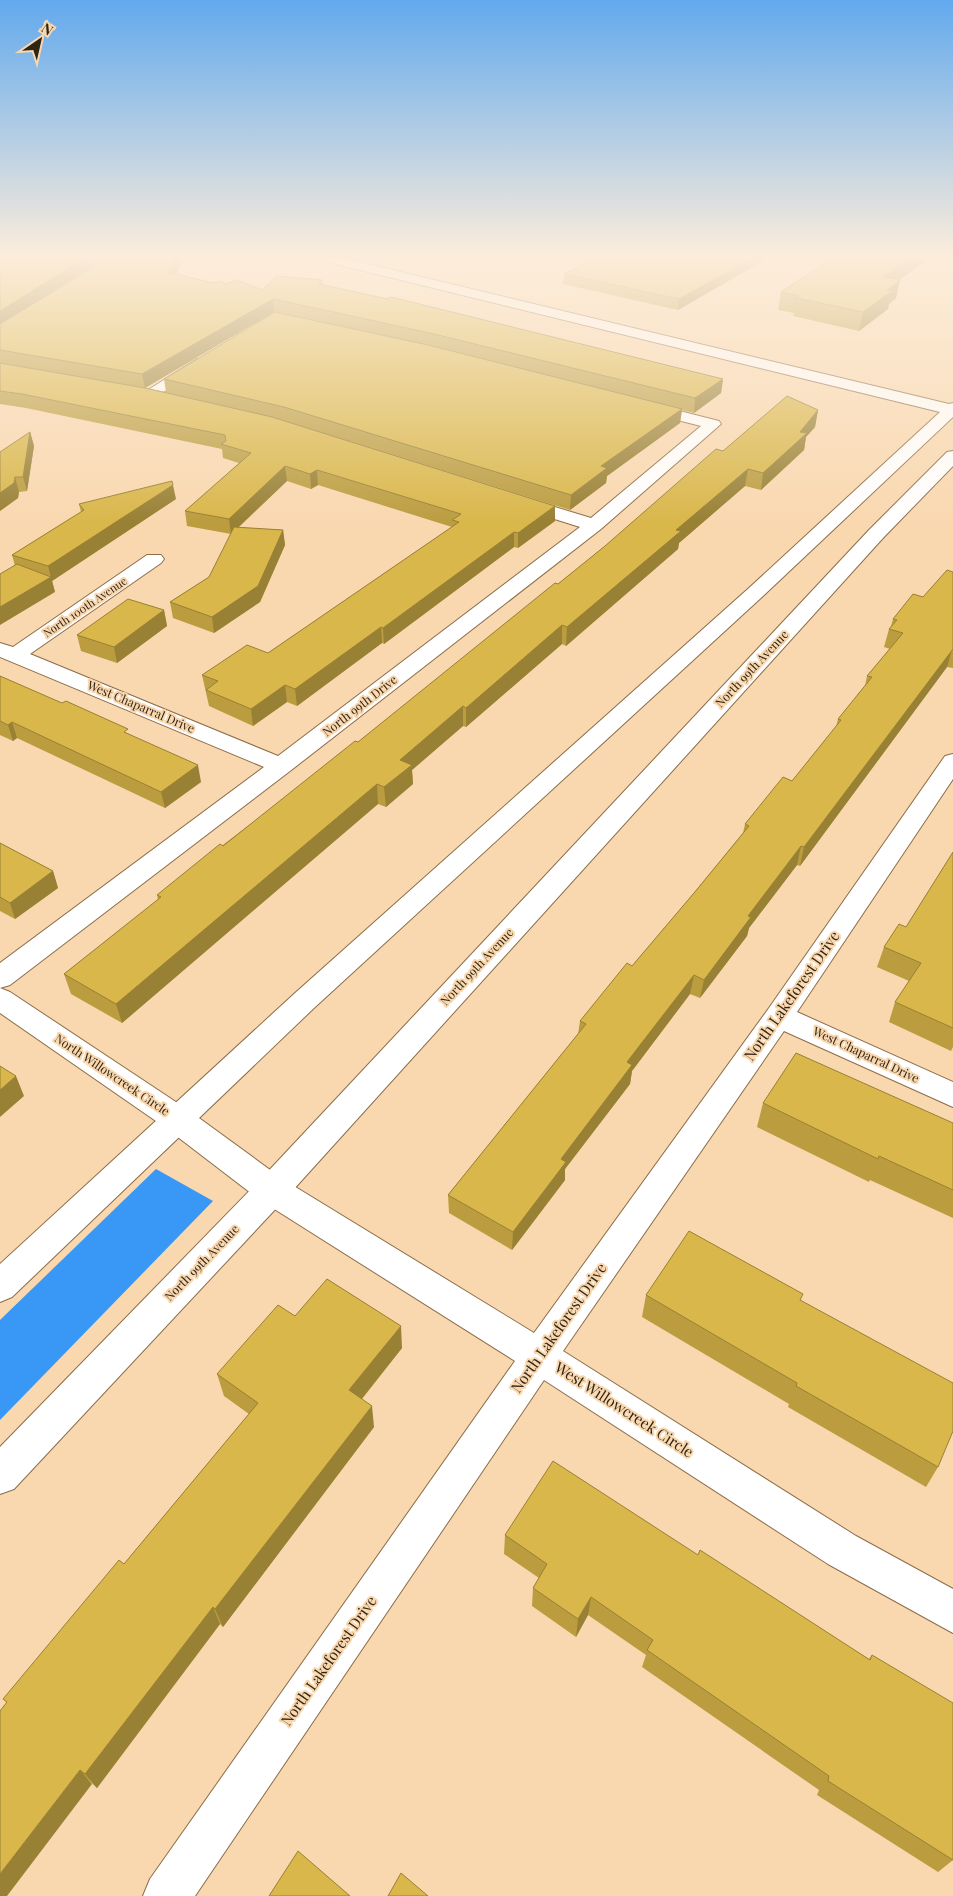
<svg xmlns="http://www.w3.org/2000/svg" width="953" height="1896" viewBox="0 0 953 1896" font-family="'Playfair Display',serif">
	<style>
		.water { fill: #3998f5 }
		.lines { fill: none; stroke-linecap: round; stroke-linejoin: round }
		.street-casing { stroke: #8b6d49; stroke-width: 2 }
		.secondary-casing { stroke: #8b6d49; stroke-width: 2 }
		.street { fill: #fff; fill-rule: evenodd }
		.secondary { fill: #fff; fill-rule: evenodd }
		.wall { fill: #bb9d40; fill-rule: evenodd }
		.shaded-wall { fill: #988034 }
		.building { fill: #d9b74b; stroke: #988034 }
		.labels { text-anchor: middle; stroke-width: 4; stroke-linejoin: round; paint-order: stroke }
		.far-street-label { font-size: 11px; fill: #302414; stroke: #f9d8b0 }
		.street-label { font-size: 12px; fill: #302414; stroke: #f9d8b0 }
		.near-street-label { font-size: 15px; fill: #302414; stroke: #f9d8b0 }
	</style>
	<rect width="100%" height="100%" fill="#f9d8b0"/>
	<path class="water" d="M 156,1169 L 213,1201 L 0,1420 L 0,1320 Z"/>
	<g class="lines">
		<g class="street-casing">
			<path id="street" d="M 197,359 L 205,364 L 202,367 L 154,398 L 148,400 L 140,395 Z
				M 644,402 L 719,421 L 721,424 L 601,529 L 290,771 L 10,985 L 0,988 L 0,963 L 264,767 L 0,657 L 0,643 L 13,647 L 147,555 L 161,555 L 164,559 L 161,563 L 30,654 L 278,756 L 580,527 L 513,506 L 510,502 L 513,498 L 525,498 L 591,518 L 701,426 L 638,410 L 636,407 Z
				M 953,754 L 953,779 L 797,1012 L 953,1082 L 953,1107 L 784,1031 L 563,1351 L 856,1536 L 953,1589 L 953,1633 L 828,1564 L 544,1380 L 195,1896 L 143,1896 L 150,1879 L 515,1361 L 260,1200 L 166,1128 L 0,1013 L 0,988 L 10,992 L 188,1110 L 284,1180 L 534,1333 L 769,1008 L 945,756 Z"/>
		</g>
		<g class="secondary-casing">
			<path id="secondary" d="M 322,258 L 343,258 L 949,404 L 953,403 L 953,417 L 763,596 L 314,1008 L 12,1297 L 0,1302 L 0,1264 L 294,994 L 749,588 L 940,412 L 323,261 Z
				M 953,451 L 953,466 L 883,538 L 284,1200 L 14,1489 L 0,1494 L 0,1447 L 260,1180 L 869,530 L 947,452 Z"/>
		</g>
		<use href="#street" class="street"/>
		<use href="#secondary" class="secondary"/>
	</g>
	<path class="wall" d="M 0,258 L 184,258 L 176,274 L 213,283 L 226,284 L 262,290 L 322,280 L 323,285 L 723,379 L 721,393 L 694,413 L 682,410 L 680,423 L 607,476 L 606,483 L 570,510 L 285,421 L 555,506 L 555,521 L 518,548 L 514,547 L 384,644 L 382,643 L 297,706 L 287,702 L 253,726 L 209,706 L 202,675 L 268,653 L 452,527 L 318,485 L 311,489 L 287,481 L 238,528 L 283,530 L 285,545 L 260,602 L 214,633 L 173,618 L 170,602 L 209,577 L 231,534 L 187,526 L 185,511 L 239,463 L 223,458 L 222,449 L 26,408 L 0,404 ZM 274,312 L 164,379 L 166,392 L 145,388 Z
		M 768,258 L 678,310 L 563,284 L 564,274 Z
		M 930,258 L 899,280 L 900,280 L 896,298 L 889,304 L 888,309 L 859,331 L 793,316 L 794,313 L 778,310 L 781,292 Z
		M 818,410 L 815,427 L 806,437 L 804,450 L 761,490 L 745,486 L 679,543 L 678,549 L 566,646 L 562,644 L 466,727 L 463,726 L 412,770 L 413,784 L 386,807 L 378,804 L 122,1023 L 71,994 L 64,974 L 158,900 L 157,895 L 358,742 L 558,584 L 723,451 Z
		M 30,432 L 34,446 L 27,491 L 19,492 L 18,498 L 0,511 Z
		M 176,499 L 52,581 L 55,592 L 15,566 L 12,555 L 81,512 L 79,504 Z
		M 953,572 L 953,668 L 947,667 L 800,866 L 797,865 L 749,928 L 747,936 L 700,998 L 690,994 L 632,1071 L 630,1084 L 565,1169 L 565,1180 L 512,1250 L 449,1213 L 448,1195 L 578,1034 L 580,1021 L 632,966 L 694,893 L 743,833 L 745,824 L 792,781 L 836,727 L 838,719 L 865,686 L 867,676 L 890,649 L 884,647 L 889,629 L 891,626 L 893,619 L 923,597 Z
		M 164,610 L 167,626 L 117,663 L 81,651 L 77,635 Z
		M 0,676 L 129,734 L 201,782 L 165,808 L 17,738 L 13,741 L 0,735 Z
		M 0,843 L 53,871 L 58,888 L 15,919 L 0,911 Z
		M 953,852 L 953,1047 L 951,1051 L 889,1022 L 895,1002 L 909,981 L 877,967 L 884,947 L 906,927 Z
		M 763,1103 L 953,1123 L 953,1218 L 870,1180 L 869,1182 L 757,1127 Z
		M 646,1295 L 801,1301 L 938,1467 L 926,1487 L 788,1407 L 789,1404 L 642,1317 Z
		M 295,1316 L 402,1348 L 362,1399 L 374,1427 L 223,1627 L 220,1624 L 97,1788 L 3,1699 L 124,1564 L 249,1414 L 224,1396 L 217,1374 Z
		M 505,1535 L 698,1555 L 869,1659 L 872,1655 L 953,1860 L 938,1872 L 817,1795 L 819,1790 L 642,1667 L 646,1655 L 588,1615 L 576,1637 L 532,1606 L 533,1588 L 539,1578 L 504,1554 Z"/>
	<path class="shaded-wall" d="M 85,258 L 92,258 L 94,266 L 0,326 L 0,311 Z
		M 176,258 L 185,258 L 170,285 L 168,272 Z
		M 753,258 L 768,258 L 678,310 L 679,299 Z
		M 910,258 L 930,258 L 879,294 L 883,277 Z
		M 900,280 L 896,298 L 889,304 L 888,309 L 859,331 L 863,312 L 887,290 Z
		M 273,299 L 274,312 L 145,388 L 142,374 Z
		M 723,379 L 721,393 L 694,413 L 695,398 Z
		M 682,409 L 680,423 L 607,476 L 606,483 L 570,510 L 571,495 L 601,466 Z
		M 818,410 L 815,427 L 806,437 L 804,450 L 761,490 L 763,473 Z
		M 30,432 L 34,446 L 27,491 L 23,477 Z
		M 285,466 L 287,481 L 231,534 L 229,519 Z
		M 748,469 L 745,486 L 679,543 L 678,549 L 566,646 L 567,627 L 676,530 Z
		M 317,470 L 318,485 L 311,489 L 310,474 Z
		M 15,477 L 19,492 L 18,498 L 0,511 L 0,493 Z
		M 173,485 L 176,499 L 52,581 L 48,566 Z
		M 555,506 L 555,521 L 518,548 L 518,533 Z
		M 283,530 L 285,545 L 260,602 L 214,633 L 212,617 Z
		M 514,532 L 514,547 L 384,644 L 383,628 Z
		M 51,577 L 55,592 L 0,625 L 0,607 Z
		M 164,610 L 167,626 L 117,663 L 114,647 Z
		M 562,625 L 562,644 L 466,727 L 466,708 Z
		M 381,627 L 382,643 L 297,706 L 295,689 Z
		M 952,649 L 947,667 L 800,866 L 804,847 Z
		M 285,685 L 287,702 L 253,726 L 251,709 Z
		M 463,706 L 463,726 L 412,770 L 413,784 L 386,807 L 384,787 L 400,760 Z
		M 12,722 L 17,738 L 13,741 L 8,725 Z
		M 198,765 L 201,782 L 165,808 L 161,792 Z
		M 377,784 L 378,804 L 122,1023 L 116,1004 Z
		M 801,846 L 797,865 L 749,928 L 747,936 L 700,998 L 704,980 L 748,916 Z
		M 53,871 L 58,888 L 15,919 L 10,903 Z
		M 694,975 L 690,994 L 632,1071 L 630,1084 L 565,1169 L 565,1180 L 512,1250 L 513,1232 L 561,1159 L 627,1062 Z
		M 16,1076 L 24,1096 L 0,1117 L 0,1090 Z
		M 401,1326 L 402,1348 L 352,1411 L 349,1390 Z
		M 372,1406 L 374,1427 L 223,1627 L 215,1609 Z
		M 591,1597 L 588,1615 L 576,1637 L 578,1619 Z
		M 213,1607 L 220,1624 L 97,1788 L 85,1774 Z
		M 80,1770 L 92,1784 L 7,1896 L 0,1896 L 0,1874 Z"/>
	<path class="building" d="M 0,258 L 85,258 L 0,311 Z
		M 100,258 L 176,258 L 168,272 L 213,283 L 220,281 L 226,284 L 237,280 L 262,290 L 277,276 L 322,280 L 319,284 L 387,299 L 391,297 L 723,379 L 695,398 L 430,333 L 273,299 L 142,374 L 0,350 L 0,324 L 99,264 L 101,261 Z
		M 596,258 L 753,258 L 679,299 L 564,274 Z
		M 833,258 L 910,258 L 883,277 L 900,280 L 887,290 L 892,291 L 863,312 L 796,298 L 799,296 L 781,292 Z
		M 275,312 L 428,345 L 682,409 L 601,466 L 607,468 L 571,495 L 284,407 L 164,379 Z
		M 0,363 L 145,388 L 272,417 L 555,506 L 518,533 L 514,532 L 383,628 L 381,627 L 295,689 L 285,685 L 251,709 L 206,690 L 218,681 L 202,675 L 247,645 L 268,653 L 459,522 L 452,520 L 461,514 L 317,470 L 310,474 L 285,466 L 229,519 L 185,511 L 251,453 L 221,444 L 226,441 L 225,435 L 22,394 L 0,391 Z
		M 787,396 L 818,410 L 800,432 L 807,433 L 763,473 L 748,469 L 676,530 L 681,531 L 567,627 L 562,625 L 466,708 L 463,706 L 400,760 L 412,765 L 384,787 L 377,784 L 116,1004 L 64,974 L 161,897 L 157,895 L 220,844 L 223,846 L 355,741 L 358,742 L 555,583 L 558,584 L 605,546 L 716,449 L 723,451 Z
		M 30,432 L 23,477 L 15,477 L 14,483 L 0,493 L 0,452 Z
		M 172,481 L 173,485 L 48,566 L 12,555 L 84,510 L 79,504 Z
		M 234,527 L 283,530 L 258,586 L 212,617 L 170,602 L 209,577 Z
		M 17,564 L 51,577 L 0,607 L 0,574 Z
		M 947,570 L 953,572 L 953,649 L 804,847 L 801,846 L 748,916 L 751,917 L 704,980 L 694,975 L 627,1062 L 632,1065 L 561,1159 L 566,1162 L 513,1232 L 448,1195 L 586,1024 L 580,1021 L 627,963 L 632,966 L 694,893 L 749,826 L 745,824 L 783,777 L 792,781 L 841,720 L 838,719 L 872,677 L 867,676 L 903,633 L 889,629 L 897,620 L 893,619 L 913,594 L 923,597 Z
		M 128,599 L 164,610 L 114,647 L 77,635 Z
		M 0,676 L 62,703 L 66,701 L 128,729 L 124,732 L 198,765 L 161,792 L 12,722 L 8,725 L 0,721 Z
		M 0,843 L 53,871 L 10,903 L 0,897 Z
		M 953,852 L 953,1028 L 895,1002 L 921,963 L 884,947 L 899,924 L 906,927 Z
		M 796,1053 L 953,1123 L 953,1190 L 879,1156 L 878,1159 L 763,1103 Z
		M 0,1066 L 16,1076 L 0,1090 Z
		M 689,1231 L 803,1294 L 800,1300 L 953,1383 L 953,1431 L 938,1467 L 796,1386 L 797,1383 L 646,1295 Z
		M 327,1279 L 401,1326 L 349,1390 L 372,1406 L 215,1609 L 213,1607 L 85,1774 L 80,1770 L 0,1874 L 0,1711 L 7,1702 L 3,1699 L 119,1560 L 124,1564 L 258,1403 L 217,1374 L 278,1305 L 295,1316 Z
		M 553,1461 L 698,1555 L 700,1550 L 870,1660 L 872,1655 L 953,1703 L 953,1860 L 828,1781 L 829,1776 L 647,1650 L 653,1640 L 591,1597 L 578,1619 L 533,1588 L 547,1564 L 505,1535 Z
		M 298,1851 L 350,1896 L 269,1896 Z
		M 401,1873 L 428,1896 L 388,1896 Z"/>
	<linearGradient id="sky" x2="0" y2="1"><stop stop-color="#62a9ed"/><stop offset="0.49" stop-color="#fceddb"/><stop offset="1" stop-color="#fceddb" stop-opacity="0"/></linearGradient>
	<rect width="953" height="523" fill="url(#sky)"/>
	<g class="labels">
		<g class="far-street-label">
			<text transform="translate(85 607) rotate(-34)" y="4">North 100th Avenue</text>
		</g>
		<g class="street-label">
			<text transform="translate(752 669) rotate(-47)" y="4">North 99th Avenue</text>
			<text transform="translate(360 706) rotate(-38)" y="4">North 99th Drive</text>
			<text transform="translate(141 707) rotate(23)" y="4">West Chaparral Drive</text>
			<text transform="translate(477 967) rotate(-47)" y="4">North 99th Avenue</text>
			<text transform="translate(866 1055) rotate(25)" y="4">West Chaparral Drive</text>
			<text transform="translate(112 1075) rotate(34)" y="4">North Willowcreek Circle</text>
			<text transform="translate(202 1263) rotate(-46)" y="4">North 99th Avenue</text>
		</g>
		<g class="near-street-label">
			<text transform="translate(792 996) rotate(-55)" y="5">North Lakeforest Drive</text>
			<text transform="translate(559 1328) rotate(-55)" y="5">North Lakeforest Drive</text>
			<text transform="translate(624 1410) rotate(33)" y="5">West Willowcreek Circle</text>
			<text transform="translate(329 1661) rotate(-55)" y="5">North Lakeforest Drive</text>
		</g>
	</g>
	<g transform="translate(40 40) rotate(34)" stroke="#f9d8b0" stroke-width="4" paint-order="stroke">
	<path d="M0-4L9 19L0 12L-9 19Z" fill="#302414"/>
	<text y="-8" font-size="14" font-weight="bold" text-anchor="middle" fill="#302414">N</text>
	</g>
</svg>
